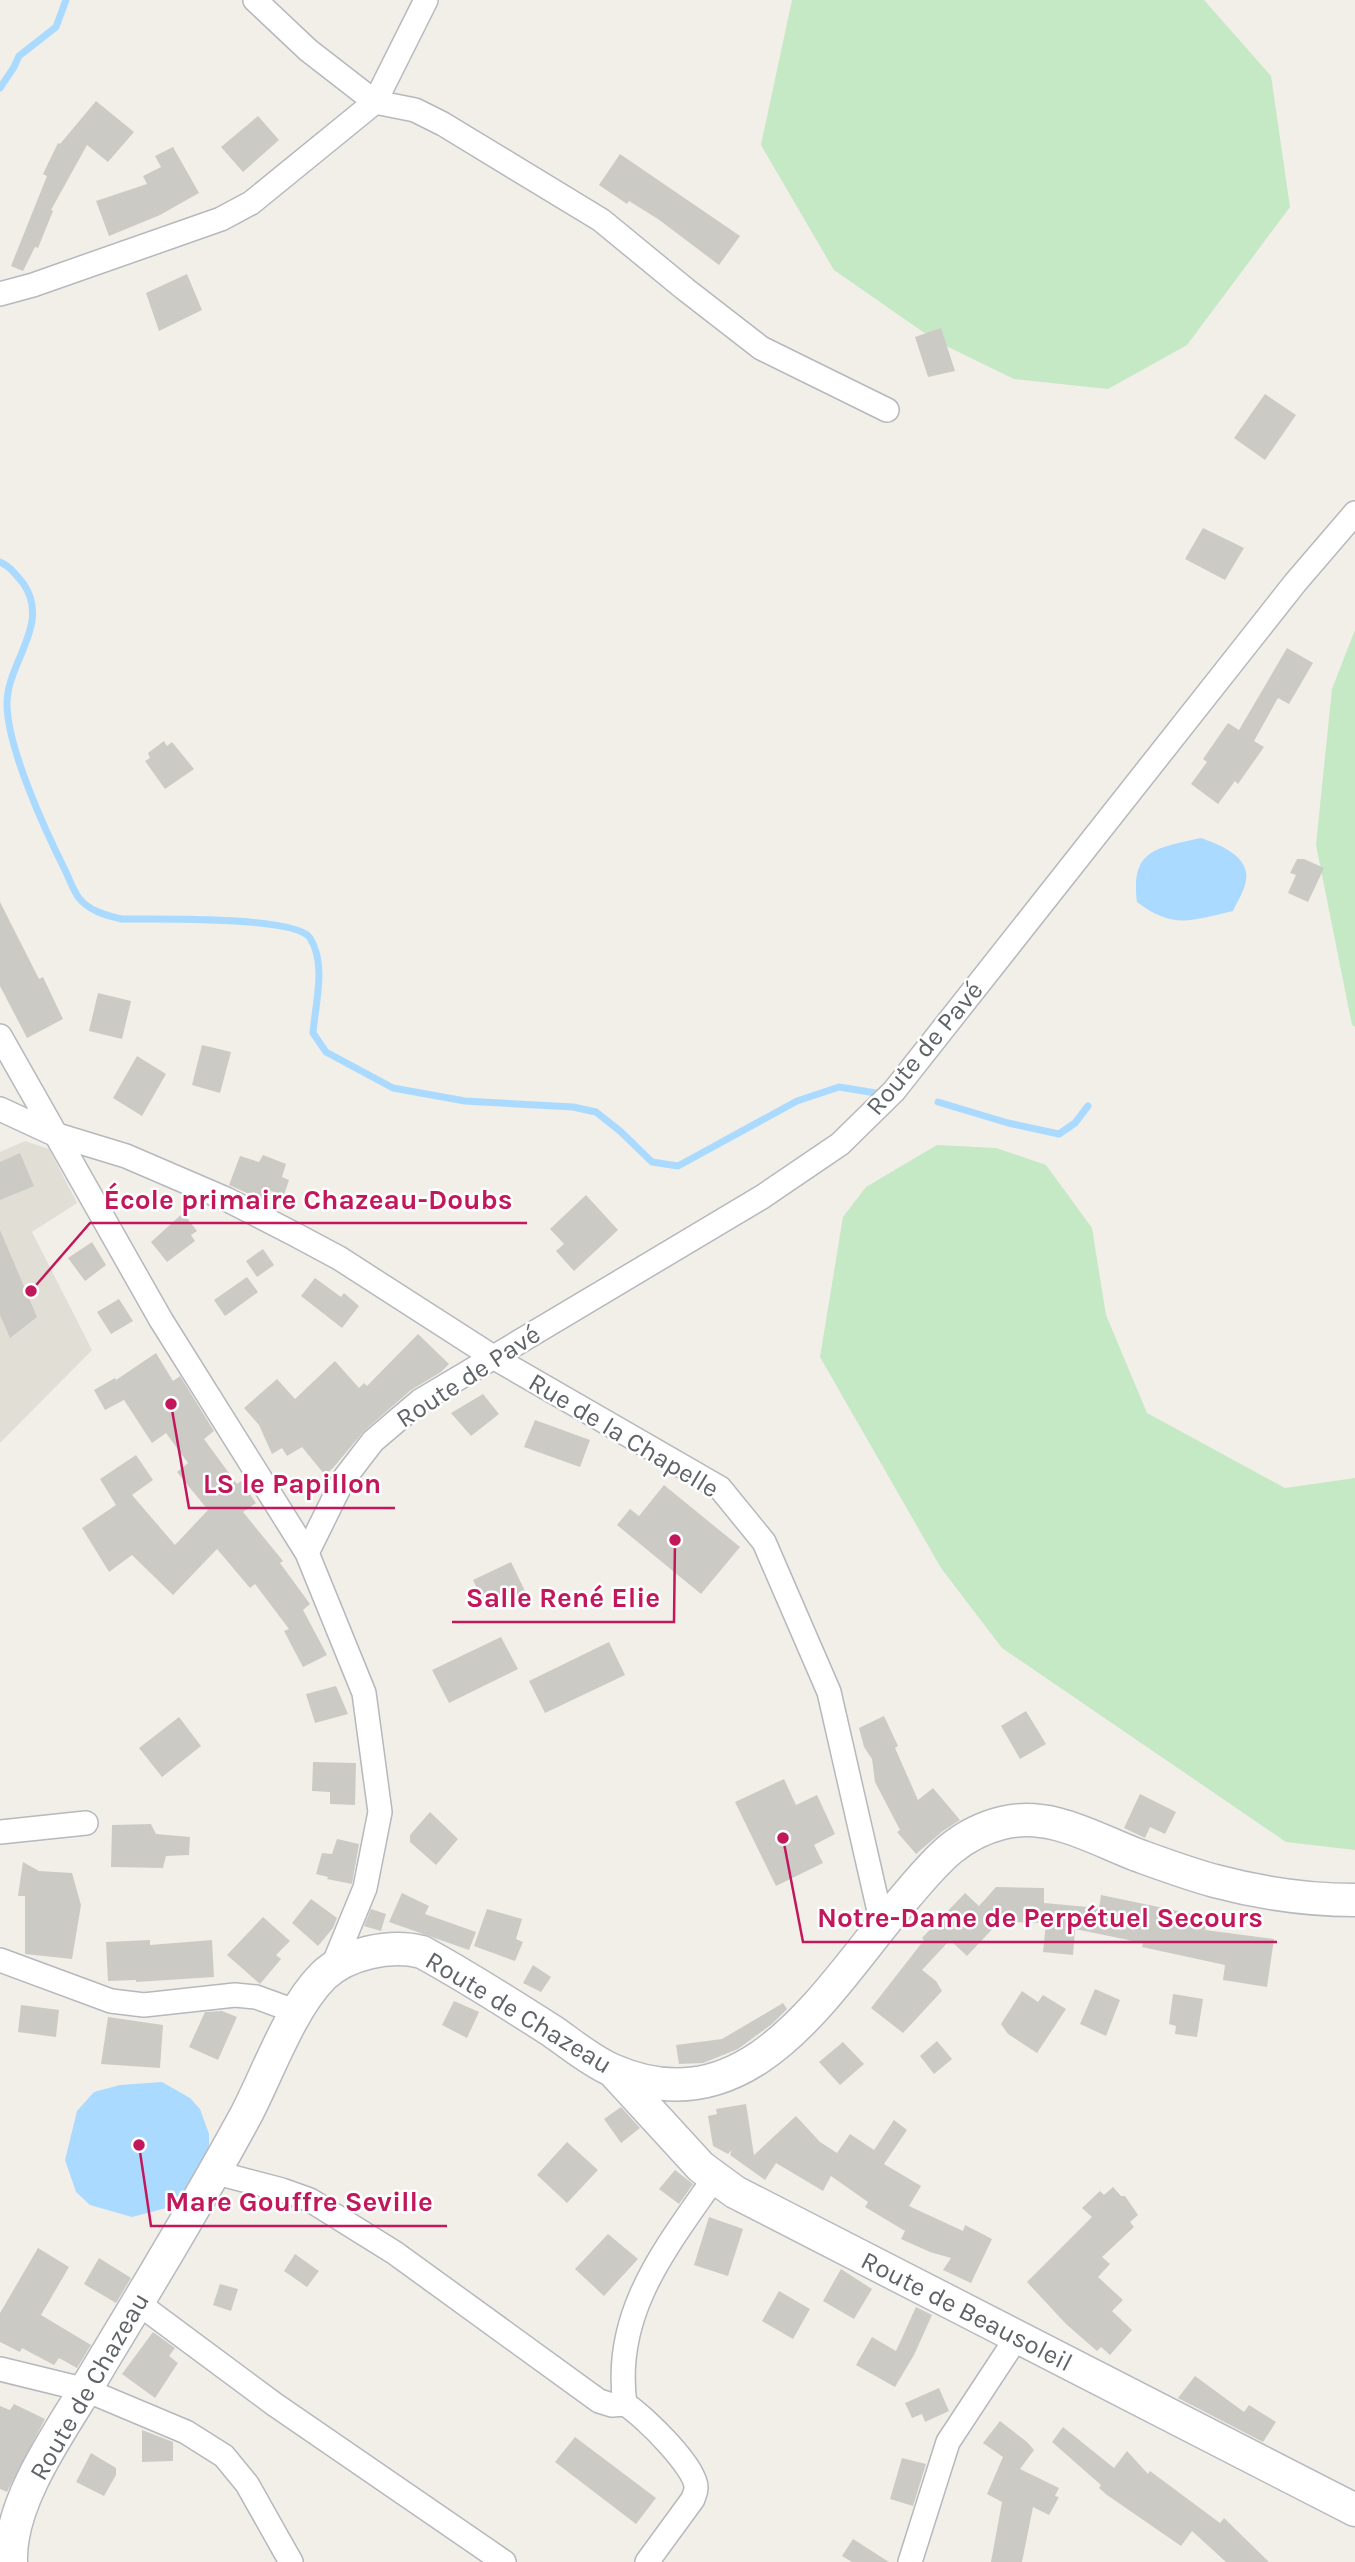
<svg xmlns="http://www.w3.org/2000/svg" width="1355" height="2562" viewBox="0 0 1355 2562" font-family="Karla,sans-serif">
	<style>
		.education { fill: #e1ded6 }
		.green { fill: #c5e8c5 }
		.water { fill: #aadaff }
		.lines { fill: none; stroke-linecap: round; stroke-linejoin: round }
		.stream { stroke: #aadaff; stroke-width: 7 }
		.building { fill: #cccac5 }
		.street-casing { stroke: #b5b8bc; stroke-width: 26 }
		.secondary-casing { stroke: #b6babf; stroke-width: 35 }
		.street { stroke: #fff; stroke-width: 23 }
		.secondary { stroke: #fff; stroke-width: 32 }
		.labels { text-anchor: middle; stroke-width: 5; stroke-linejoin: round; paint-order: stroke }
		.street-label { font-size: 26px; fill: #5f6368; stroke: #fff }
		.leader { fill: none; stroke: #c2185b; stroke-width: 2.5 }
		.callout-dot { fill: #c2185b; stroke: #fff; stroke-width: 2.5 }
		.callout-label { font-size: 28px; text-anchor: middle; font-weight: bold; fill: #c2185b; stroke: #fff; stroke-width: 5; stroke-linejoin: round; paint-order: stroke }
	</style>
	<rect width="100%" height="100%" fill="#f1efe8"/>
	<path class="education" d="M 25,1141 L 49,1149 L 77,1203 L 32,1232 L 92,1350 L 0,1443 L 0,1152 Z"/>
	<path class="green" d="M 792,0 L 1204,0 L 1271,76 L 1290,207 L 1187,345 L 1108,389 L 1014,379 L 936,341 L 834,270 L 761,145 Z
		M 1355,630 L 1355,1027 L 1352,1025 L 1316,845 L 1332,689 Z
		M 937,1145 L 996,1148 L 1046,1165 L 1092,1228 L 1106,1315 L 1147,1413 L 1285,1488 L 1355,1478 L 1355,1850 L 1286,1842 L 1002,1648 L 941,1568 L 820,1357 L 843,1217 L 866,1187 Z"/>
	<path class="water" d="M 1201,838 C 1218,844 1250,856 1246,880 C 1245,890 1237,902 1233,911 C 1192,920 1174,930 1137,902 C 1130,848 1158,848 1201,838 Z
		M 162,2082 L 190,2098 L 200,2109 L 209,2134 L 209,2157 L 189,2193 L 170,2207 L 132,2217 L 90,2205 L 76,2192 L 65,2160 L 77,2111 L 94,2092 L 120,2085 Z"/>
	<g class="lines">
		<path class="stream" d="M 0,88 L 14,67 L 19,56 L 56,27 L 66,0
			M 0,562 C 11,567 15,574 23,583 C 52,624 6,663 7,705 C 8,749 44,828 65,870 C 69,878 73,890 79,898 C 89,911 106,915 121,919 C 151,919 297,916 310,938 C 327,965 315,1004 313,1033 L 326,1052 L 393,1088 L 465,1101 L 573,1107 L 596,1112 L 620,1131 L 652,1162 L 678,1166 L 797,1101 L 839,1087 L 876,1093
			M 938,1102 L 1008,1123 L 1059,1134 L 1075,1123 L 1088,1106"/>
	</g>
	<path class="building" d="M 96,101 L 134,132 L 108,162 L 87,145 L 51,210 L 53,211 L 38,248 L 35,247 L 23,271 L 11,266 L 47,176 L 43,174 L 58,143 L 60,144 Z
		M 258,116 L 279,140 L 243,172 L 221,147 Z
		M 173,147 L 199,193 L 160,215 L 109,236 L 96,201 L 147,184 L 143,176 L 161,167 L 155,156 Z
		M 620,154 L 740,236 L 719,265 L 658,219 L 629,201 L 627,204 L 599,185 Z
		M 187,274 L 202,310 L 159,331 L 146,293 Z
		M 941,328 L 955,371 L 928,377 L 915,337 Z
		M 1265,394 L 1296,415 L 1265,460 L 1234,438 Z
		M 1203,528 L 1244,548 L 1225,580 L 1185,559 Z
		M 1287,648 L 1313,663 L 1289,704 L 1278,698 L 1254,741 L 1264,747 L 1238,784 L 1235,781 L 1218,804 L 1191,784 L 1207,762 L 1203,759 L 1228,723 L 1239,730 Z
		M 164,741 L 167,746 L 172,742 L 194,769 L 165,789 L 145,761 L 150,758 L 148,753 Z
		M 1297,859 L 1304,859 L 1324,868 L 1308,902 L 1288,893 L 1296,875 L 1290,873 Z
		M 0,902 L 39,979 L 43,977 L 63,1019 L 27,1038 L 0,986 Z
		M 98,993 L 131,1001 L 122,1039 L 89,1031 Z
		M 202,1045 L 231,1052 L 220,1093 L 192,1085 Z
		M 137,1056 L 166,1074 L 142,1116 L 113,1098 Z
		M 20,1153 L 34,1186 L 0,1200 L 0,1162 Z
		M 263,1155 L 286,1164 L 282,1177 L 289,1180 L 284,1195 L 271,1191 L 267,1202 L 229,1185 L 240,1156 L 259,1162 Z
		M 586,1195 L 618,1230 L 574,1271 L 556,1251 L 564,1244 L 550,1229 Z
		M 183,1213 L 197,1231 L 191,1235 L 195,1241 L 167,1262 L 151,1242 Z
		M 0,1230 L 37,1317 L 10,1338 L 0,1315 Z
		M 92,1242 L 106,1265 L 85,1281 L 68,1258 Z
		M 263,1249 L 274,1265 L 257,1277 L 246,1261 Z
		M 247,1277 L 258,1292 L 225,1316 L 214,1300 Z
		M 315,1278 L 341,1297 L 344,1293 L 359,1306 L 342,1328 L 301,1296 Z
		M 119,1299 L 133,1321 L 111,1334 L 97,1312 Z
		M 418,1334 L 449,1364 L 441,1372 L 411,1390 L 364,1431 L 333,1468 L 325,1475 L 302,1447 L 287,1456 L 282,1448 L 272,1454 L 259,1425 L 244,1408 L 277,1379 L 295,1399 L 335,1361 L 359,1388 L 364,1383 L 367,1386 Z
		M 156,1353 L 173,1381 L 180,1376 L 214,1431 L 204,1439 L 237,1484 L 241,1481 L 256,1503 L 243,1512 L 283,1561 L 280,1563 L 310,1604 L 303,1610 L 327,1655 L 303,1667 L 284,1631 L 289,1629 L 255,1584 L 250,1588 L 217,1549 L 173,1595 L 132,1555 L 109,1572 L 82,1528 L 116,1505 L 100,1479 L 136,1455 L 153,1480 L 132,1495 L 175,1545 L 208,1510 L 177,1472 L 188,1463 L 166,1433 L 152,1443 L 124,1400 L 105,1410 L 94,1390 L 115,1378 L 116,1380 Z
		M 483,1394 L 499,1414 L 471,1436 L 451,1413 Z
		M 535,1420 L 590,1440 L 580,1467 L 524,1447 Z
		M 664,1485 L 740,1547 L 701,1594 L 617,1525 L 630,1509 L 639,1516 Z
		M 511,1562 L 525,1591 L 487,1609 L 473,1580 Z
		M 501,1637 L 518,1669 L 449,1703 L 432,1670 Z
		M 609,1642 L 625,1675 L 545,1713 L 529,1681 Z
		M 336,1686 L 348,1714 L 315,1723 L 306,1694 Z
		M 1026,1711 L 1046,1744 L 1020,1759 L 1001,1726 Z
		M 884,1716 L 898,1746 L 895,1748 L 918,1800 L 933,1788 L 960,1820 L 943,1831 L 916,1854 L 897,1832 L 900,1830 L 875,1782 L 872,1759 L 864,1747 L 859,1728 Z
		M 179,1717 L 201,1746 L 162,1777 L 139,1748 Z
		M 313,1762 L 356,1763 L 355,1805 L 330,1804 L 330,1792 L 312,1791 Z
		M 784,1779 L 796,1805 L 817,1795 L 835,1834 L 814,1845 L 823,1863 L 776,1886 L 735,1802 Z
		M 1140,1794 L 1176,1812 L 1165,1834 L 1150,1827 L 1145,1838 L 1124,1828 Z
		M 430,1812 L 458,1839 L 436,1865 L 410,1842 L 410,1835 Z
		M 151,1824 L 156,1834 L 190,1837 L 189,1855 L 166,1856 L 163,1868 L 111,1867 L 112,1825 Z
		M 337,1839 L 359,1844 L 352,1884 L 327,1879 L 328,1877 L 316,1874 L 322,1853 L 332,1854 Z
		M 23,1862 L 39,1871 L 72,1873 L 81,1905 L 72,1959 L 25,1954 L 25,1896 L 18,1896 Z
		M 996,1887 L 1044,1888 L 1044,1903 L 1099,1908 L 1101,1895 L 1197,1915 L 1196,1920 L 1207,1923 L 1205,1930 L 1274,1939 L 1267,1987 L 1223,1980 L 1225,1965 L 1142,1947 L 1143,1943 L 1075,1929 L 1073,1955 L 1043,1952 L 1046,1923 L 999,1922 L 967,1956 L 950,1940 L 922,1970 L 936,1981 L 942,1991 L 903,2033 L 871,2008 L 924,1940 L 922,1938 L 965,1893 L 979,1906 Z
		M 402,1893 L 429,1906 L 425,1914 L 476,1932 L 469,1950 L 389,1922 Z
		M 311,1899 L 337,1918 L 333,1928 L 318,1946 L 292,1923 Z
		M 371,1909 L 386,1914 L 381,1931 L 364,1926 Z
		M 487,1909 L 522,1919 L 516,1939 L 523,1942 L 515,1961 L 474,1946 Z
		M 263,1917 L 290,1941 L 276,1955 L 281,1959 L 260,1984 L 227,1955 Z
		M 150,1940 L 150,1945 L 212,1940 L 214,1977 L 136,1982 L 136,1980 L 108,1981 L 106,1942 Z
		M 533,1965 L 551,1977 L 541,1992 L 523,1983 Z
		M 1095,1989 L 1120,2000 L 1106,2036 L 1080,2024 Z
		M 1022,1991 L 1038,2002 L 1043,1995 L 1066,2009 L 1037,2053 L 1008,2034 L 1001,2024 Z
		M 1173,1994 L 1203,1999 L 1197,2037 L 1175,2034 L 1176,2026 L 1169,2024 Z
		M 454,2001 L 479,2012 L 467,2038 L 442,2025 Z
		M 783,2003 L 787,2009 L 772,2024 L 738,2049 L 703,2063 L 679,2064 L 676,2045 L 722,2039 Z
		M 21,2005 L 59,2010 L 56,2037 L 18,2032 Z
		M 222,2011 L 237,2017 L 218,2060 L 189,2047 L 205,2012 Z
		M 108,2017 L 163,2025 L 160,2068 L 101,2064 Z
		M 937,2041 L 952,2059 L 934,2074 L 920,2056 Z
		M 843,2042 L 864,2064 L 840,2085 L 819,2062 Z
		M 746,2104 L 754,2155 L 796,2116 L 820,2142 L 837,2153 L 850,2134 L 874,2150 L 894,2120 L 907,2130 L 884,2164 L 921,2186 L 909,2206 L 963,2231 L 965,2225 L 992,2239 L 971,2283 L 943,2270 L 951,2258 L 930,2252 L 901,2239 L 905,2231 L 865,2207 L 868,2202 L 831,2176 L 823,2191 L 776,2163 L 765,2180 L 730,2155 L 732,2150 L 728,2154 L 713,2146 L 708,2116 L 717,2114 L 716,2109 Z
		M 621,2107 L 640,2128 L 621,2143 L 604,2119 Z
		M 567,2142 L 598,2170 L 567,2203 L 537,2175 Z
		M 675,2170 L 693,2184 L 679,2204 L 659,2189 Z
		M 1113,2187 L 1121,2196 L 1125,2196 L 1138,2215 L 1130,2222 L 1134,2227 L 1102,2257 L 1110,2264 L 1098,2277 L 1123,2300 L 1112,2311 L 1132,2330 L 1110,2355 L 1101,2347 L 1097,2351 L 1066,2324 L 1027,2282 L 1092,2217 L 1082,2208 L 1100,2191 L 1104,2195 Z
		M 709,2217 L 743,2229 L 728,2276 L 694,2265 Z
		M 608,2234 L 638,2259 L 604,2296 L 575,2269 Z
		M 38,2248 L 69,2267 L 41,2315 L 91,2345 L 77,2368 L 59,2358 L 54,2365 L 22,2348 L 20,2352 L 0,2342 L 0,2313 Z
		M 295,2254 L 319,2271 L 307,2287 L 284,2271 Z
		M 99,2258 L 131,2278 L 116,2303 L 84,2284 Z
		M 841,2269 L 872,2289 L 854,2319 L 823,2301 Z
		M 220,2284 L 238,2289 L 231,2311 L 213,2305 Z
		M 779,2291 L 810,2309 L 793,2339 L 762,2321 Z
		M 916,2307 L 932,2315 L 914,2355 L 895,2387 L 856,2365 L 872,2337 L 896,2351 Z
		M 153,2332 L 175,2348 L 169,2356 L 178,2363 L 155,2398 L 122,2374 Z
		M 1195,2376 L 1244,2412 L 1249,2405 L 1276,2422 L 1263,2442 L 1178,2398 Z
		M 939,2388 L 949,2411 L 925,2422 L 922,2414 L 912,2418 L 905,2403 Z
		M 14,2404 L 45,2419 L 7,2492 L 0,2489 L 0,2406 L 10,2410 Z
		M 1000,2421 L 1027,2442 L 1034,2450 L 1020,2469 L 1059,2488 L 1055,2496 L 1059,2497 L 1049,2515 L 1033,2507 L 1022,2562 L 991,2562 L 1002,2502 L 987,2494 L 1003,2457 L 983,2443 Z
		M 1063,2427 L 1114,2468 L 1127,2451 L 1148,2474 L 1150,2471 L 1220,2523 L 1224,2518 L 1269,2562 L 1226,2562 L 1192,2531 L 1181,2546 L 1107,2495 L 1099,2488 L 1101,2485 L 1052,2442 Z
		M 142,2430 L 173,2442 L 173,2461 L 142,2462 Z
		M 575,2437 L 656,2498 L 636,2524 L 555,2462 Z
		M 91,2453 L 116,2468 L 116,2475 L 104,2496 L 76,2482 Z
		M 902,2458 L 926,2464 L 913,2506 L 890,2499 Z
		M 853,2539 L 889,2562 L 852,2562 L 842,2556 Z"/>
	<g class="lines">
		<g class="street-casing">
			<path id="street" d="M 255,0 L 308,50 L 375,102 L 415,110 L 443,124 L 601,220 L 685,289 L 761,348 L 887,410
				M 0,294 L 33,285 L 221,219 L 251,203 L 375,102 L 426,0
				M 0,1036 L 161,1320 L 307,1553 L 364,1693 L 380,1812 L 365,1888 L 332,1968
				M 0,1109 L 54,1134 L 126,1156 L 226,1199 L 296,1235 L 339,1258 L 493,1357 L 720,1488 L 764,1542 L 829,1692 L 882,1924
				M 307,1553 L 343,1480 L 373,1441 L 420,1401 L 762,1197 L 840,1144 L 894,1091 L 1295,583 L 1355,513
				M 0,1832 L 86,1823
				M 0,1960 L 111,2001 L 144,2005 L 235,1995 L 256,1997 L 297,2012
				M 213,2172 L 282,2190 L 310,2200 L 395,2253 L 599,2401 L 612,2405 L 625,2404 C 643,2415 697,2468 696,2488 C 696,2492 694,2495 693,2499 L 647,2562
				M 138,2303 L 274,2404 L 504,2562
				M 0,2369 L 86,2390 L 186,2432 L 224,2456 L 247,2484 L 291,2562
				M 625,2404 C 612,2313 666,2248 715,2177
				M 910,2562 L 948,2442 L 1017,2337"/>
		</g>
		<g class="secondary-casing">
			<path id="secondary" d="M 612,2070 L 701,2167 L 735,2192 L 1355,2510
				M 11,2562 C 10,2534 20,2506 32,2481 C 51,2441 77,2405 99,2367 C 149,2284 200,2200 246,2115 C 268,2073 290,2009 323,1976 C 347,1953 390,1944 422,1952 C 466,1976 510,2004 552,2031 C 571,2044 591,2061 612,2070 C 753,2132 831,1982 908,1894 C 936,1861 958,1834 1002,1823 C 1050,1811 1093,1838 1137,1855 C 1162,1864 1189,1874 1215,1881 C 1260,1893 1308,1900 1355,1900"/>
		</g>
		<use href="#street" class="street"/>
		<use href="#secondary" class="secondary"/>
	</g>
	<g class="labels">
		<g class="street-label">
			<text transform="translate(924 1048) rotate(-50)" y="9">Route de Pavé</text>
			<text transform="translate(468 1376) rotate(-33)" y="9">Route de Pavé</text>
			<text transform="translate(624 1435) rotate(31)" y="9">Rue de la Chapelle</text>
			<text transform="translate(519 2012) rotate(31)" y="9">Route de Chazeau</text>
			<text transform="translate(967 2311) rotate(27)" y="9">Route de Beausoleil</text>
			<text transform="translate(89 2386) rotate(-60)" y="9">Route de Chazeau</text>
		</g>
	</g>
	<path class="leader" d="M31 1291L90 1223H527M171 1404L189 1508H395M675 1540L674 1622H452M783 1838L803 1942H1277M139 2145L151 2226H447"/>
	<g class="callout-dot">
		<circle cx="31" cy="1291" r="7"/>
		<circle cx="171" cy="1404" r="7"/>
		<circle cx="675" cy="1540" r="7"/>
		<circle cx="783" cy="1838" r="7"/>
		<circle cx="139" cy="2145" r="7"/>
	</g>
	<g class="callout-label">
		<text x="308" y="1209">École primaire Chazeau-Doubs</text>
		<text x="292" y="1493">LS le Papillon</text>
		<text x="563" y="1607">Salle René Elie</text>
		<text x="1040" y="1927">Notre-Dame de Perpétuel Secours</text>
		<text x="299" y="2211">Mare Gouffre Seville</text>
	</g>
</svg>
